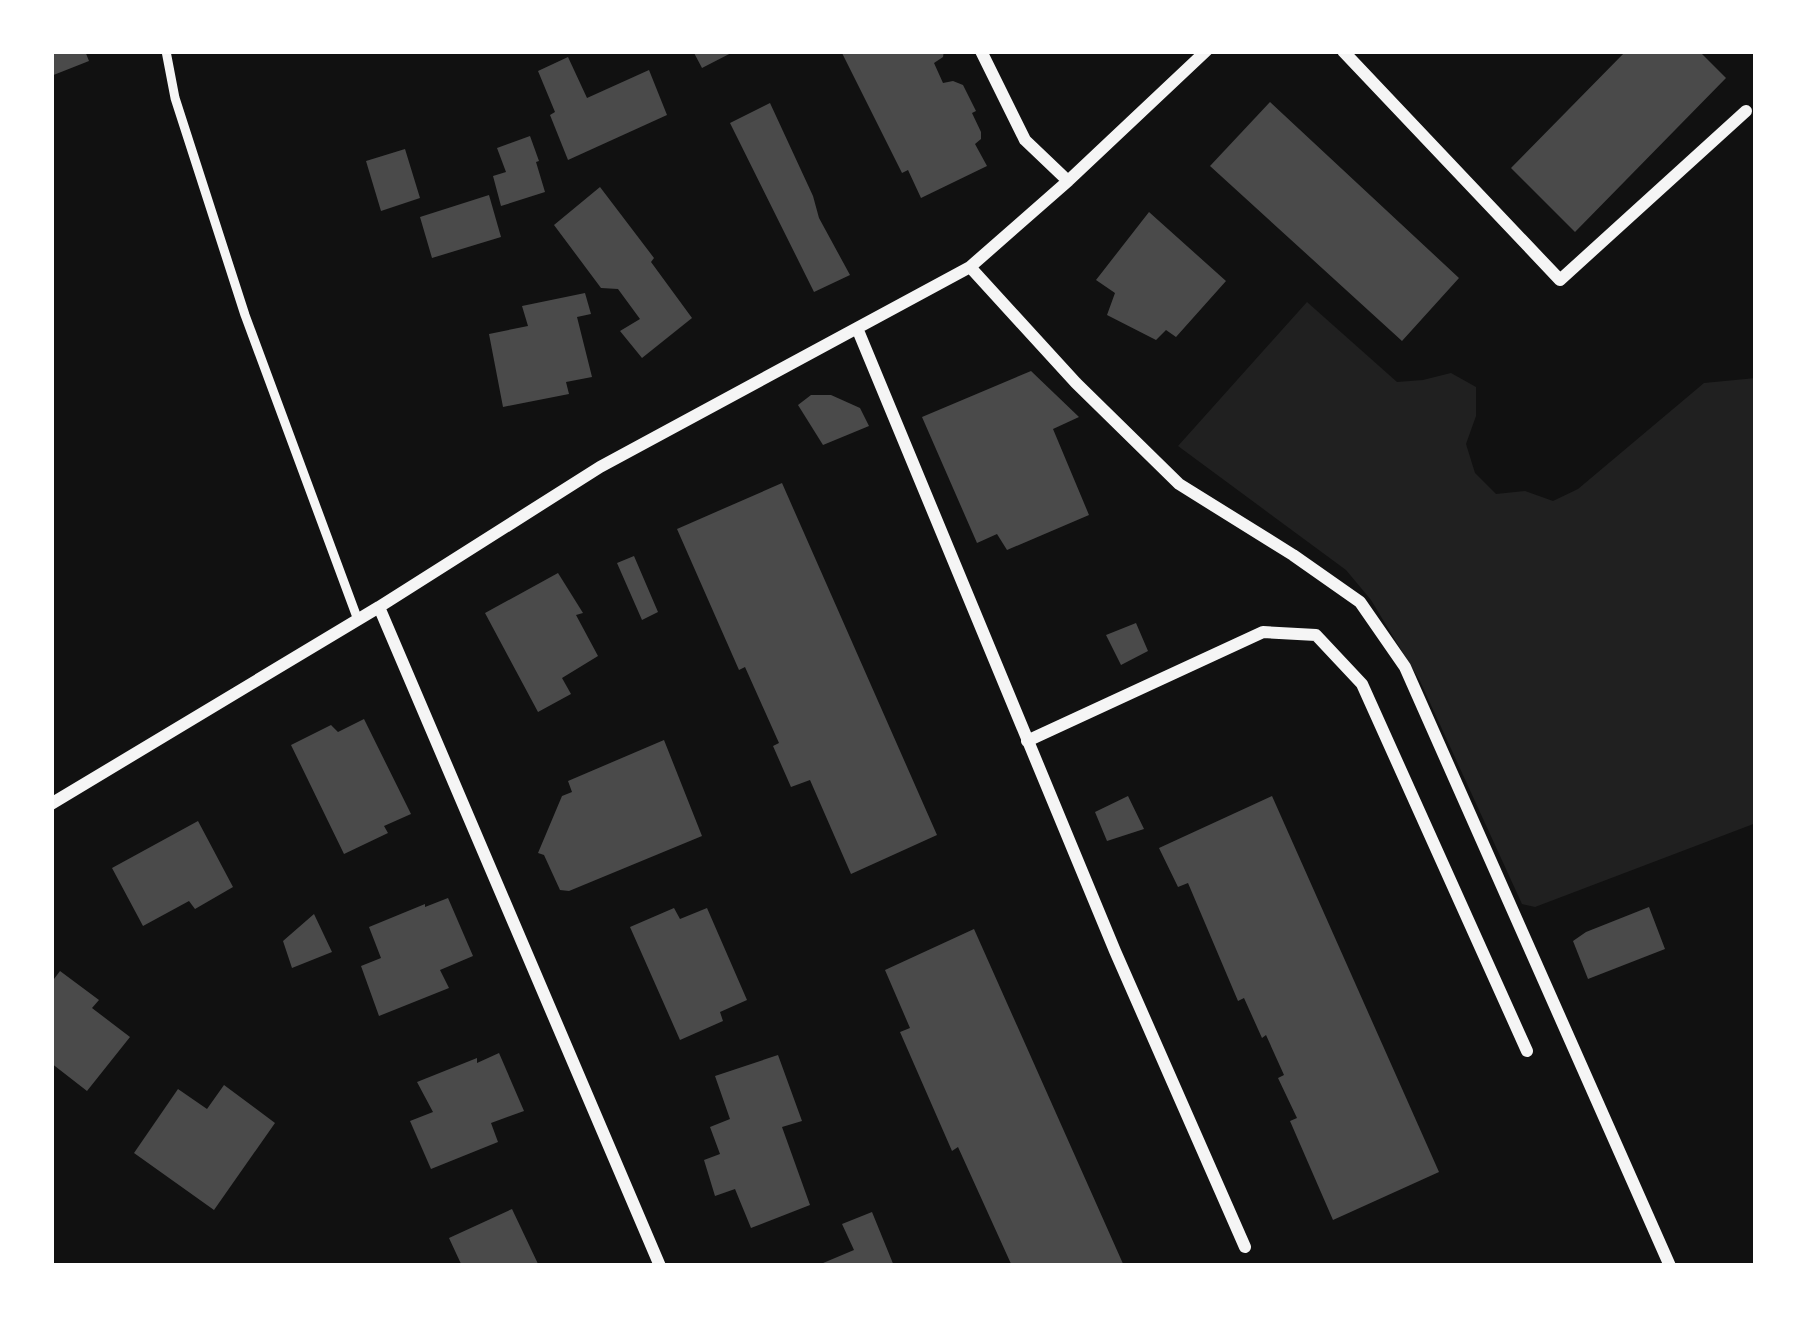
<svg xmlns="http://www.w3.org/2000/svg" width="1807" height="1317" viewBox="0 0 1807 1317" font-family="Georgia,serif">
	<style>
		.green { fill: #202020 }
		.building { fill: #4a4a4a }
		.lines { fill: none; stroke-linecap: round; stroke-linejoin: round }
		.service { stroke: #f5f5f5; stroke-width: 9 }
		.minor { stroke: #f5f5f5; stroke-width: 12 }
	</style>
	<rect width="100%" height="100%" fill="#111"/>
	<path class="green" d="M 1307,302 L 1397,382 L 1423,380 L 1451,373 L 1476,387 L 1476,416 L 1466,444 L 1475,473 L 1496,494 L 1525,491 L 1553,501 L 1578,489 L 1704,383 L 1756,378 L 1756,823 L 1535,907 L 1522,904 L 1420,681 L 1371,600 L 1346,570 L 1178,446 Z"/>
	<path class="building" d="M 51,51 L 85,51 L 89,61 L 51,76 Z
		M 693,51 L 735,51 L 702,68 Z
		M 841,51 L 944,51 L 943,57 L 934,63 L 943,83 L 953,81 L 963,85 L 976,111 L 972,113 L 981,132 L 981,139 L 975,144 L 987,166 L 921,198 L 908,170 L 902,173 Z
		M 1626,51 L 1699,51 L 1726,78 L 1575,232 L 1511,168 Z
		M 568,57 L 587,98 L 649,70 L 667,115 L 568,160 L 550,115 L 555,112 L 538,71 Z
		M 1270,102 L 1459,278 L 1402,341 L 1210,166 Z
		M 770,103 L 813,196 L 819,218 L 850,275 L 814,292 L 730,123 Z
		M 530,136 L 539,161 L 536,162 L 545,192 L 501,206 L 493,176 L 506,172 L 497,148 Z
		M 405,149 L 420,198 L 381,211 L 366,161 Z
		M 600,187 L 654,258 L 651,262 L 692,318 L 642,358 L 620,331 L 640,319 L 618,289 L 601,288 L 554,225 Z
		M 489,195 L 501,237 L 432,258 L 420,217 Z
		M 1149,212 L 1226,281 L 1176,337 L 1166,330 L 1156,340 L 1107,315 L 1115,293 L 1096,280 Z
		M 585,293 L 591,314 L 577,317 L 592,377 L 566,382 L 569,394 L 503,407 L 489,334 L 528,326 L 522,306 Z
		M 1031,371 L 1079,417 L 1053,429 L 1089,515 L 1007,550 L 997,534 L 977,543 L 922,417 Z
		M 811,395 L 831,395 L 860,408 L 869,426 L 823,445 L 798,405 Z
		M 782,483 L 937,835 L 851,874 L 810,780 L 791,787 L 773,746 L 779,743 L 745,667 L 739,670 L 677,529 Z
		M 634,556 L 658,612 L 642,620 L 617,563 Z
		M 558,573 L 583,613 L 576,615 L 598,656 L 562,678 L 571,694 L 538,712 L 485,613 Z
		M 1136,623 L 1148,651 L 1121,665 L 1106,635 Z
		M 364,719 L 411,814 L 384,826 L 388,833 L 344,854 L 291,745 L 331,725 L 338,732 Z
		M 664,740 L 702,836 L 569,891 L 560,890 L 544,855 L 538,853 L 562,796 L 572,792 L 568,781 Z
		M 1128,796 L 1144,829 L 1107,841 L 1095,812 Z
		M 1272,796 L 1439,1172 L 1333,1220 L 1290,1121 L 1297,1118 L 1278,1078 L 1284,1075 L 1266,1035 L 1262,1038 L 1244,998 L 1238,1001 L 1188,883 L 1178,887 L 1159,848 Z
		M 198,821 L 233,887 L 195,909 L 189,901 L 143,926 L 112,868 Z
		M 448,898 L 473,956 L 440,970 L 449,988 L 379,1016 L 361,966 L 381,958 L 369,927 L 425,904 L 425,907 Z
		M 1649,907 L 1665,949 L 1588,979 L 1573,941 L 1586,932 Z
		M 674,908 L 680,919 L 707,908 L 747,1000 L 720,1012 L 723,1021 L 680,1040 L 630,927 Z
		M 314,914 L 332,952 L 292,968 L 283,941 Z
		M 974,929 L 1124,1266 L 1012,1266 L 958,1147 L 952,1151 L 900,1032 L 910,1028 L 885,970 Z
		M 60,971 L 99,1000 L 92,1008 L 130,1037 L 87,1091 L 51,1063 L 51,983 Z
		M 499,1053 L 524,1111 L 491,1123 L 498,1142 L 431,1169 L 410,1121 L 433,1112 L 417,1082 L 477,1058 L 477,1063 Z
		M 778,1055 L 802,1121 L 782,1127 L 810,1205 L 751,1228 L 735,1189 L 715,1196 L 704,1160 L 720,1154 L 710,1127 L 730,1119 L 715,1076 Z
		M 224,1085 L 275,1123 L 214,1210 L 134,1153 L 178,1089 L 207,1109 Z
		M 512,1209 L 539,1266 L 462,1266 L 449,1238 Z
		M 872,1212 L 894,1266 L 816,1266 L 854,1250 L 842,1224 Z"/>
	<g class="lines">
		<path class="service" d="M 166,51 L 175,98 L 245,315 L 358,620"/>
		<path class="minor" d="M 981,51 L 1025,140 L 1068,181
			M 1343,51 L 1560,280 L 1746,111
			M 970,267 L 1076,383 L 1179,484 L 1293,555 L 1360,602 L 1405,667 L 1670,1266
			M 857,328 L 1115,951 L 1245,1247
			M 379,607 L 660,1266
			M 1027,741 L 1263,632 L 1316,635 L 1362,684 L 1527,1051
			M 51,804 L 379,607 L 600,467 L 970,267 L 1068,181 L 1206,51"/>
	</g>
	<rect width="1807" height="1317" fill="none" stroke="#ffffff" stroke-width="108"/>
</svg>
